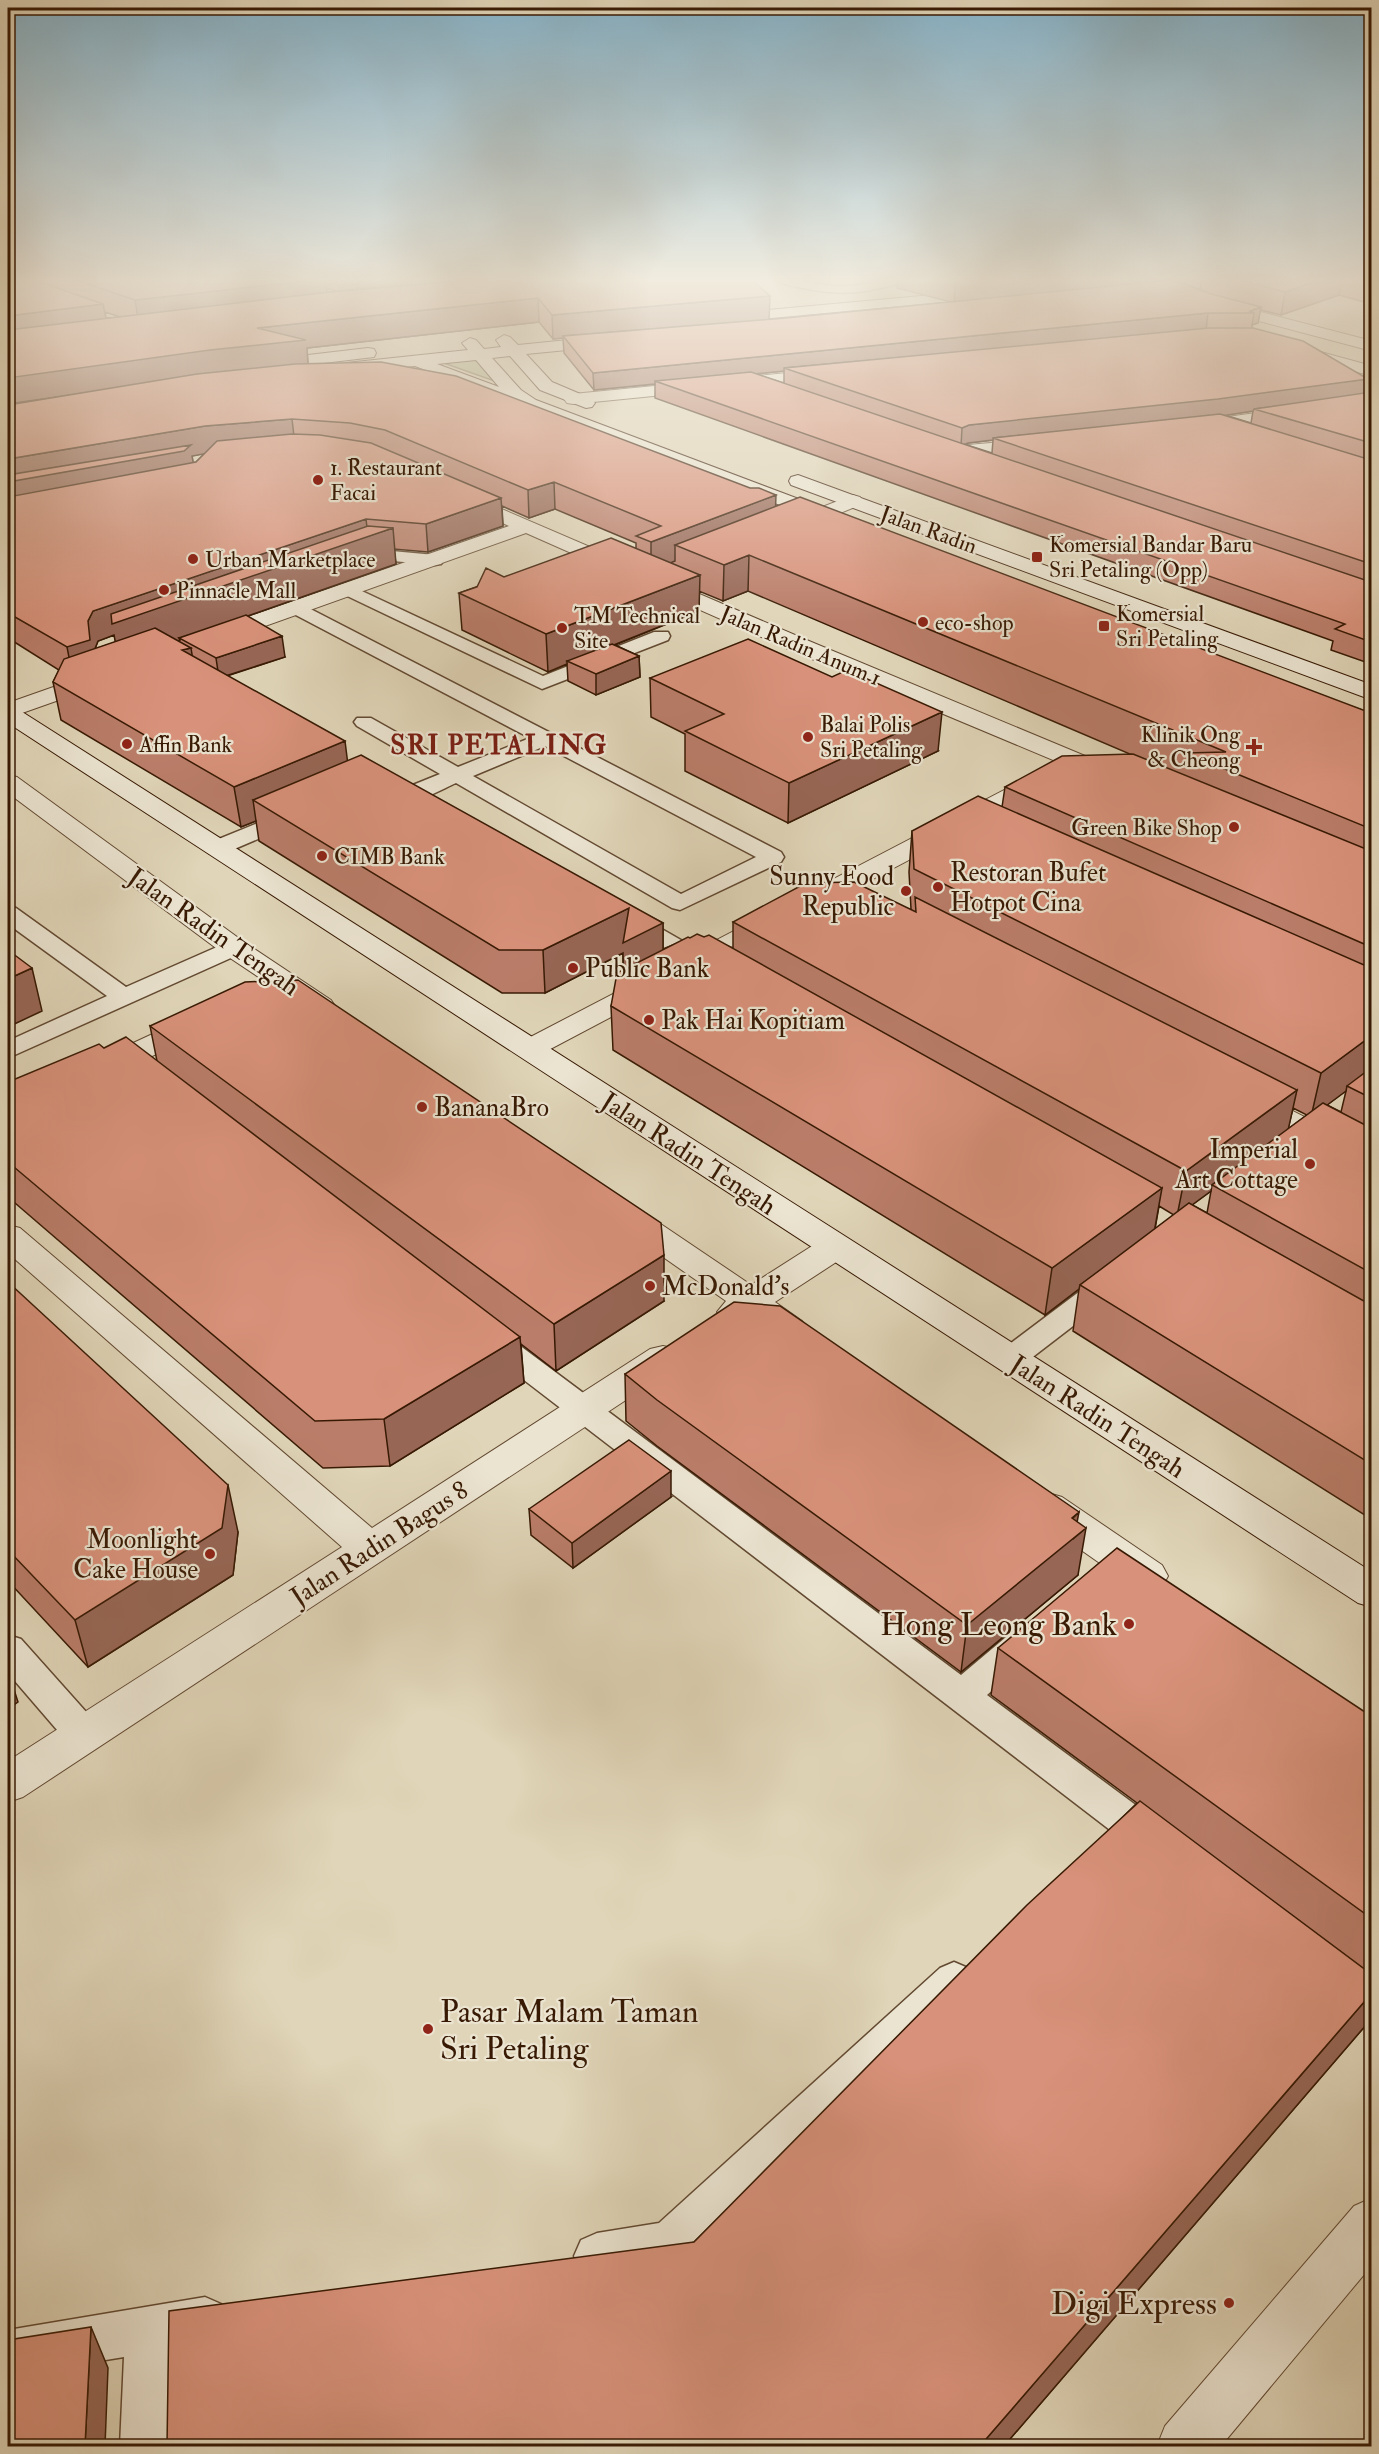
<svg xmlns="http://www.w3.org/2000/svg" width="1379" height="2454" viewBox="0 0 1379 2454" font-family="'IM FELL Double Pica',serif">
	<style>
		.green { fill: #b6bc8d; stroke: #776b48; stroke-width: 1.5 }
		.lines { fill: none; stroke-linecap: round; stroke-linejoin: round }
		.lane-casing { stroke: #624931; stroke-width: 3 }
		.street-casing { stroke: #624931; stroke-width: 2 }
		.secondary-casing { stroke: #381a04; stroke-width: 2 }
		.lane { fill: #ebe4d1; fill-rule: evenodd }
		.street { fill: #ebe4d1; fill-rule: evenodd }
		.secondary { fill: #ebe4d1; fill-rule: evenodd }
		.wall { fill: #ba7d69; stroke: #381a04; stroke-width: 1.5; fill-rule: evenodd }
		.shaded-wall { fill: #976655; stroke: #381a04; stroke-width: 1.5 }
		.building { fill: #d8917a; stroke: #381a04; stroke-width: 1.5 }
		.poi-dot { fill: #8f2418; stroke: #ebe4d1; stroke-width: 2 }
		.labels { text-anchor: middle; stroke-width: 4.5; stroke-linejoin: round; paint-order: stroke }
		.far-poi-label { font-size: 22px; fill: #381a04; stroke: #ebe4d1; text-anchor: start }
		.far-street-label { font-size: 22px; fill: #381a04; stroke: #ebe4d1 }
		.poi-label { font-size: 26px; fill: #381a04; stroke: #ebe4d1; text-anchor: start }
		.street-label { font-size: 26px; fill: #381a04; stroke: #ebe4d1 }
		.far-district-label { font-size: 27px; font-weight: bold; letter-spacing: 1.5px; fill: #7a1f14; stroke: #ebe4d1 }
		.near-poi-label { font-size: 32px; fill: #381a04; stroke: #ebe4d1; text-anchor: end }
	</style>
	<rect width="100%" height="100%" fill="#e0d5b8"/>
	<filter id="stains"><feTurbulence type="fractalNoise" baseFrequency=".00333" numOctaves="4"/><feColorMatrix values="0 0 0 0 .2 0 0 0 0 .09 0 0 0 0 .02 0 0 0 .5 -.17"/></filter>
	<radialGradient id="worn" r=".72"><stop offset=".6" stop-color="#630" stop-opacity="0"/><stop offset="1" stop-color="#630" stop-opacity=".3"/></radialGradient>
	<path class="green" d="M 478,356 L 500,383 L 438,361 Z"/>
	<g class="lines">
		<g class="lane-casing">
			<path id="lane" d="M 779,280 C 800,279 820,286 841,286 C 861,287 881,279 902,280 L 900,283 C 852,297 829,295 781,283 Z
				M 370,549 L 435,555 L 441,556 L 444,560 L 441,564 L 435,565 L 372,559 L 357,564 L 351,563 L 348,559 L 351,555 Z
				M 349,585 L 543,676 L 654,632 L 668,632 L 670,636 L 668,640 L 542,689 L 343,594 L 340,590 L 343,586 Z
				M 297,602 L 781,852 L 784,857 L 781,862 L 680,910 L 672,908 L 456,783 C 440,790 420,803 403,799 L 400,794 L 403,789 L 440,774 L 357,726 L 354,722 L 357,718 L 371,718 L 458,767 L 530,738 L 290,612 L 288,608 L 290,604 ZM 545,746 L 756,857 L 681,894 L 473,776 Z
				M 292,809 L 300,811 L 303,816 L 300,821 L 225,853 L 217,855 L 209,853 L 206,848 L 209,843 Z
				M 8,906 L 16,908 L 126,987 L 226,943 L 234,941 L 242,943 L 246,948 L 242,953 L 8,1058 L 8,1041 L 107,996 L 8,924 Z
				M 631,914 L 639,916 L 714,959 L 717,964 L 714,969 L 705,971 L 696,969 L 623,926 L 619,921 L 623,916 Z
				M 1106,1276 L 1116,1279 L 1121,1286 L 1116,1293 L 1021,1366 L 1010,1370 L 999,1366 L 995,1359 L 999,1352 L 1096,1279 Z
				M 492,1330 L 503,1333 L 961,1675 L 1012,1632 L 1024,1628 L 1036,1632 L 1042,1642 L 1036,1652 L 987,1695 L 1168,1829 L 1173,1841 L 1168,1853 L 1154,1858 L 1140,1853 L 481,1347 L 477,1340 L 481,1333 Z
				M 8,1635 L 21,1639 L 96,1723 L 101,1734 L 96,1745 L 83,1749 L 70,1745 L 8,1673 Z
				M 954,1962 L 968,1968 L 974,1981 L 968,1994 L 686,2260 L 670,2267 L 597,2279 L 581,2272 L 574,2256 L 581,2240 L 597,2233 L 659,2223 L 940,1968 Z
				M 205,2297 L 221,2304 L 228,2320 L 221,2336 L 205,2343 L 171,2349 L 168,2446 L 120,2446 L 124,2357 L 8,2376 L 8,2330 Z"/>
		</g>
		<g class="street-casing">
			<path id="street" d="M 1146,280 L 1167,280 L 1218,301 L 1372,341 L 1372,351 L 1206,307 L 1149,283 Z
				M 1295,345 L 1372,366 L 1372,376 L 1289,353 L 1287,350 Z
				M 827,369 L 833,370 L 835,374 L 833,378 L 573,404 L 567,403 L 564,399 L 567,395 L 573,394 Z
				M 1372,397 L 1372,407 L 1198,431 L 1192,430 L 1189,426 L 1192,422 L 1198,421 Z
				M 1036,439 L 1042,440 L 1045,444 L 1042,448 L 957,458 L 950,456 L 948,452 L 950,448 L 957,446 Z
				M 462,492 L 809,641 L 1114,768 L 1117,773 L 1114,778 L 1105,780 L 1096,778 L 793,651 L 526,533 L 223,641 L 215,643 L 207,641 L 204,636 L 207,631 L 509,526 L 455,502 L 452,498 L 455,494 Z
				M 853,495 L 860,497 L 863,501 L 860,505 L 798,530 L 784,530 L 781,526 L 784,522 Z
				M 99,671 L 107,673 L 110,678 L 107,683 L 8,718 L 8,703 Z
				M 1042,773 L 1051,775 L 1054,780 L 1051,785 L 539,1055 L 529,1058 L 519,1055 L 514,1049 L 519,1043 L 1033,775 Z
				M 8,775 L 17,777 L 244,942 L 331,1000 L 335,1006 L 331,1012 L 321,1015 L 311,1012 L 224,954 L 8,793 Z
				M 195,1016 L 205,1019 L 210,1025 L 205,1031 L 112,1075 L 101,1078 L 90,1075 L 86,1069 L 90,1063 L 185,1019 Z
				M 1250,1093 L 1261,1095 L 1372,1151 L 1372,1174 L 1361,1171 L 1239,1109 L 1235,1102 L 1239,1095 Z
				M 625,1205 L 637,1208 L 751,1285 L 823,1239 L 835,1236 L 847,1239 L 852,1247 L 847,1255 L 775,1302 L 802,1321 L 807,1329 L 802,1337 C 780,1344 767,1330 750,1318 L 734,1324 L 722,1320 L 717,1312 L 726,1301 L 613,1222 L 609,1215 L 613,1208 Z
				M 8,1225 L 20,1228 L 372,1528 L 650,1349 L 663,1346 L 676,1349 L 681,1358 L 676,1367 L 23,1797 L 8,1802 L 8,1761 L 342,1547 L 8,1253 Z
				M 1048,1493 L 1062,1497 L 1162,1565 L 1168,1576 L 1162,1587 L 1148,1591 L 1134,1587 L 1034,1517 L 1029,1507 L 1034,1497 Z
				M 1372,2198 L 1372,2265 L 1221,2446 L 1157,2446 L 1165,2426 L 1354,2206 Z"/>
		</g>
		<g class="secondary-casing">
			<path id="secondary" d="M 1187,280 L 1224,280 L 1216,285 L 1143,296 L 1135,291 L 1143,286 Z
				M 987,290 L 992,292 L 995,295 L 992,298 L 724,324 L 716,319 L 724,314 Z
				M 504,335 L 510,337 L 518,345 L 608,336 L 614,338 L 616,341 L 614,344 L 608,346 L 526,354 L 552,382 L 592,399 L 595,403 L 592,407 L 586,408 L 540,390 L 510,356 L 492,358 L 521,390 L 536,400 L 836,513 L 839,517 L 836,521 L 822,521 L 415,366 L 346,373 L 338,368 L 346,363 L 468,350 L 462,343 L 470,338 L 476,340 L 484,349 L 501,347 L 496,340 ZM 476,360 L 499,387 L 437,364 Z
				M 368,348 L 374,349 L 376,353 L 374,357 L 265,370 L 257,365 L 265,360 Z
				M 798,475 L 1372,685 L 1372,700 L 791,485 L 789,481 L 791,477 Z
				M 8,706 L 16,708 L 1372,1572 L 1372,1607 L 1358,1603 L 8,723 Z"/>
		</g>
		<use href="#lane" class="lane"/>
		<use href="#street" class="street"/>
		<use href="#secondary" class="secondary"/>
	</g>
	<path class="wall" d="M 8,280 L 752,280 L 769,319 L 951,302 L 897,288 L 898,280 L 1146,280 L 1146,282 L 1171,280 L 1178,280 L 1175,280 L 1200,290 L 1201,280 L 1371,280 L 1371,304 L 1339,295 L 1281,315 L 1260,310 L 1258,323 L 1252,325 L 1252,328 L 1368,379 L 1365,393 L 1371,392 L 1371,664 L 1331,650 L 1333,641 L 655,398 L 655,384 L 594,390 L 564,353 L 563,338 L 553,339 L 539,322 L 307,348 L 308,364 L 776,506 L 1371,713 L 1371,1519 L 1073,1331 L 1079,1289 L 1045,1315 L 613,1050 L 611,1006 L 623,970 L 623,953 L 545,993 L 502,993 L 259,841 L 256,821 L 241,827 L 61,720 L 53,682 L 59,670 L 8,638 ZM 326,288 L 336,291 L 327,292 ZM 105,312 L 120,317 L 106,318 ZM 784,371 L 784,383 L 756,374 ZM 43,399 L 8,405 L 8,404 ZM 1253,411 L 1251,423 L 1225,415 ZM 993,440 L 992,453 L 964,444 L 968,443 ZM 205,453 L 196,462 L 193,463 L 192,456 ZM 502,506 L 529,518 L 555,509 L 636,543 L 636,548 L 504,577 L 459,593 L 462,630 L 548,672 L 567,664 L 568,681 L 596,695 L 640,677 L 639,656 L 615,645 L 699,611 L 699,591 L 723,601 L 748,591 L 1130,754 L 1005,787 L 1002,807 L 912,831 L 909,872 L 911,909 L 733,922 L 733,948 L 704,937 L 690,938 L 663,949 L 663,923 L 347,761 L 227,676 L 285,657 L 248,616 L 396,564 L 394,549 L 428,552 L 503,526 ZM 114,635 L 116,642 L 95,649 L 98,641 ZM 1346,1091 L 1341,1112 L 1327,1105 L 1344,1092 ZM 1293,1108 L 1307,1115 L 1288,1129 ZM 1211,1191 L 1207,1213 L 1192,1205 ZM 1159,1206 L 1174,1215 L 1155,1229 Z
		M 650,678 L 938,751 L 788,823 L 685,771 L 685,734 L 651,717 Z
		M 150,1026 L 664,1301 L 556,1371 L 521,1344 L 524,1383 L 390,1466 L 323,1468 L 8,1197 L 8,1082 L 104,1048 L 157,1061 Z
		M 8,1282 L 238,1532 L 233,1575 L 88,1667 L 8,1581 Z
		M 625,1374 L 1077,1522 L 1078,1575 L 961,1672 L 657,1446 L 626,1421 Z
		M 671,1497 L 573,1568 L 531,1535 L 529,1509 Z
		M 998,1648 L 1371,1716 L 1371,2012 L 1366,2025 L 1004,2446 L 167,2446 L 694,2242 L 1137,1803 L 991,1695 Z"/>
	<path class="shaded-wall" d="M 315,280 L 325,280 L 328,302 L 139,324 L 135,300 Z
		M 357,280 L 576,280 L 358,299 Z
		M 956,280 L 1146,280 L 1146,283 L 954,303 Z
		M 1320,280 L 1342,280 L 1339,295 L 1281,315 L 1285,292 Z
		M 770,296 L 769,320 L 563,336 L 563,338 L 553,339 L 552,315 Z
		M 538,298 L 539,322 L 307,348 L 308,365 L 214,375 L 8,404 L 8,406 L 8,378 L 257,328 Z
		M 103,304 L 108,328 L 8,342 L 8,316 Z
		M 1261,307 L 1258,323 L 1252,325 L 1254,313 L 1250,311 Z
		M 1208,313 L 1206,330 L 784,368 L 784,371 L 661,383 L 655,381 L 655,384 L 594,390 L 593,373 Z
		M 1368,379 L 1364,396 L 1254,409 L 1253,411 L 1215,417 L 993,438 L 993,440 L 968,443 L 961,446 L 962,428 L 969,425 Z
		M 292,419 L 295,445 L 209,453 L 192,456 L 195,472 L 8,511 L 8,459 L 205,426 Z
		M 554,482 L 555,509 L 529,518 L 528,490 Z
		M 776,495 L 775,522 L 675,545 L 675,561 L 651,571 L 651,542 Z
		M 501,498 L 503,526 L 428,552 L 426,524 Z
		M 366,519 L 368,536 L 393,528 L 396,564 L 182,639 L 179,638 L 180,640 L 119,661 L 114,635 L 98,641 L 94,651 L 73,678 L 67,647 L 88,621 L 93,611 Z
		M 749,555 L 748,591 L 723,601 L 724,565 Z
		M 700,575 L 699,611 L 571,662 L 567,661 L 567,664 L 548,672 L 546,634 Z
		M 282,636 L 285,657 L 219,678 L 216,658 Z
		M 191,648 L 197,686 L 182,650 Z
		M 639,656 L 640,677 L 596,695 L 596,674 Z
		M 942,712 L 938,751 L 788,823 L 789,783 Z
		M 345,741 L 350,781 L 253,800 L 256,821 L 241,827 L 234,787 Z
		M 629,908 L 663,923 L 663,966 L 624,986 L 623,953 L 545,993 L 543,950 Z
		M 32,968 L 42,1011 L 8,1027 L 8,979 Z
		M 1371,1036 L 1371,1077 L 1347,1086 L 1346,1091 L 1311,1117 L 1321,1073 Z
		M 1297,1090 L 1287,1135 L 1212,1185 L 1211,1191 L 1177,1216 L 1186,1171 Z
		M 1162,1188 L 1154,1233 L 1080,1285 L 1079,1289 L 1045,1315 L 1052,1268 Z
		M 664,1255 L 664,1301 L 556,1371 L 554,1324 Z
		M 520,1337 L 524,1383 L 390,1466 L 384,1419 Z
		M 671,1471 L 671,1497 L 573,1568 L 572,1543 Z
		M 228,1485 L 238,1532 L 233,1575 L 88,1667 L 75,1620 Z
		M 1079,1512 L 1074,1538 L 1086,1528 L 1078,1575 L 961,1672 L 967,1625 Z
		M 8,1671 L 18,1702 L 8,1709 Z
		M 1371,1994 L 1371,2012 L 1366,2025 L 1004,2446 L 980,2446 Z
		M 91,2327 L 108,2368 L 105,2446 L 85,2446 Z"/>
	<path class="building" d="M 8,280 L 35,280 L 103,304 L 8,316 Z
		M 76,280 L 315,280 L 135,300 Z
		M 471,280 L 752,280 L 770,296 L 552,315 L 538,298 L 257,328 L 306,340 L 210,350 L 8,378 L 8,330 L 329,292 Z
		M 1172,280 L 1175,280 L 1208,293 L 1261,307 L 1250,311 L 1254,313 L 1208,313 L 593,373 L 563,336 L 786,318 Z
		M 1239,280 L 1320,280 L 1285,292 Z
		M 1209,328 L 1253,328 L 1303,341 L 1368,379 L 1218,399 L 969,425 L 962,428 L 784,368 Z
		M 381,362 L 456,376 L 750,488 L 759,488 L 776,495 L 651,542 L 636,536 L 661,526 L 554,482 L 528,490 L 385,430 L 350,423 L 292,419 L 205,426 L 8,459 L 8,405 L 197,374 L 295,364 Z
		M 751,372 L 1371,582 L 1371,642 L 1335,629 L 1345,624 L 655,381 Z
		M 1371,392 L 1371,443 L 1254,409 Z
		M 1220,414 L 1371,460 L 1371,564 L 993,438 Z
		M 292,434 L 320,435 L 371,443 L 501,498 L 426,524 L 366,519 L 93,611 L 88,621 L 90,640 L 67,647 L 8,613 L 8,497 L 196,462 L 217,441 Z
		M 191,445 L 184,451 L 8,482 L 8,475 Z
		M 800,497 L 1371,713 L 1371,829 L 1186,753 L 1226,752 L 749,555 L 724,565 L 675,545 Z
		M 368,526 L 393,528 L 112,624 L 111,614 Z
		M 611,538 L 700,575 L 546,634 L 459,593 L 477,587 L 486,568 L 504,577 Z
		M 246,615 L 282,636 L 216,658 L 179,638 Z
		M 155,628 L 191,648 L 182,650 L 345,741 L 234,787 L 53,682 L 64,659 Z
		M 748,639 L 832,677 L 847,670 L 942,712 L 789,783 L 685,731 L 724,714 L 650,678 Z
		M 612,644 L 639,656 L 596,674 L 567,661 Z
		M 1133,754 L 1371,851 L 1371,947 L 1005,787 L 1062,756 Z
		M 361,755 L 663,923 L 623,943 L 629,908 L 543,950 L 499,950 L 253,800 Z
		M 978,796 L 1371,968 L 1371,1036 L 1321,1073 L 914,869 L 912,831 Z
		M 854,882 L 916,912 L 915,897 L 1297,1090 L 1186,1171 L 733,922 L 806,883 Z
		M 697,934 L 704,937 L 709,935 L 1162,1188 L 1052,1268 L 611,1006 L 617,973 L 688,937 L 690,938 Z
		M 8,950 L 32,968 L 8,979 Z
		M 298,980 L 661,1223 L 664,1255 L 554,1324 L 150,1026 L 245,982 Z
		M 126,1037 L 520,1337 L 384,1419 L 315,1421 L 8,1162 L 8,1082 L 99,1044 L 104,1048 Z
		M 1371,1068 L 1371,1098 L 1347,1086 Z
		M 1323,1103 L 1371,1128 L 1371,1273 L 1212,1185 Z
		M 1189,1203 L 1371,1305 L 1371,1464 L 1080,1285 Z
		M 8,1282 L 228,1485 L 222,1528 L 75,1620 L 8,1550 Z
		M 734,1302 L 780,1306 L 1079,1512 L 1072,1518 L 1086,1528 L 967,1625 L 657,1400 L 625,1374 Z
		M 629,1440 L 671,1471 L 572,1543 L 529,1509 Z
		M 1117,1548 L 1371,1716 L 1371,1918 L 998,1648 Z
		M 1140,1801 L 1371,1974 L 1371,1994 L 980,2446 L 167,2446 L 169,2311 L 694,2242 L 1027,1905 Z
		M 91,2327 L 85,2446 L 8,2446 L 8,2340 Z"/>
	<linearGradient id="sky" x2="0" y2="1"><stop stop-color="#87b6ce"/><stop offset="0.45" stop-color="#f1ecdf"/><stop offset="1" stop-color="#f1ecdf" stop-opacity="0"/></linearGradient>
	<rect width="1379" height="623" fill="url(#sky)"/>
	<g class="poi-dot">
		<circle cx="318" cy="480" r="6"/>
		<rect x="1031" y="551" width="12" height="12" rx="3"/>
		<circle cx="193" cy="559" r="6"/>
		<circle cx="164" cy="590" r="6"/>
		<circle cx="923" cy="622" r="6"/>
		<rect x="1098" y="620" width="12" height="12" rx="3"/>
		<circle cx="562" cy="628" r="6"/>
		<circle cx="808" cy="737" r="6"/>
		<circle cx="127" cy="744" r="6"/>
		<path d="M1251 738h6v6h6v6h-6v6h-6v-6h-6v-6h6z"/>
		<circle cx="1234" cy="827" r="6"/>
		<circle cx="322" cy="856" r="6"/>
		<circle cx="938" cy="887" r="6"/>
		<circle cx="906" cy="891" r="6"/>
		<circle cx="573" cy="968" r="6"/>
		<circle cx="649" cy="1020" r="6"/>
		<circle cx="422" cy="1107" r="6"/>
		<circle cx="1310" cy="1164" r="6"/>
		<circle cx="650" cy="1286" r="6"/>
		<circle cx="210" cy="1554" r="6"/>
		<circle cx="1129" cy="1624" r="6"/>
		<circle cx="428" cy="2029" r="6"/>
		<circle cx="1229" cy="2303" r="6"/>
	</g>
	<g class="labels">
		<g class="far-poi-label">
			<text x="330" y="475">1. Restaurant<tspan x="330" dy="25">Facai</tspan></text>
			<text x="1049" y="552">Komersial Bandar Baru<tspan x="1049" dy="25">Sri Petaling (Opp)</tspan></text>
			<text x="205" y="567">Urban Marketplace</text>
			<text x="176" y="598">Pinnacle Mall</text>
			<text x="1116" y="621">Komersial<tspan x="1116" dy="25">Sri Petaling</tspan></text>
			<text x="574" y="623">TM Technical<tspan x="574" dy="25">Site</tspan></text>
			<text x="935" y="630">eco-shop</text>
			<text x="820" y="732">Balai Polis<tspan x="820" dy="25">Sri Petaling</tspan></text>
			<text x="1240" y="742" text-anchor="end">Klinik Ong<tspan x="1240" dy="25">&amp; Cheong</tspan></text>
			<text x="139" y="752">Affin Bank</text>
			<text x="1222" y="835" text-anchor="end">Green Bike Shop</text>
			<text x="334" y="864">CIMB Bank</text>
		</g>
		<g class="far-street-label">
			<text transform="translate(929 529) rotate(20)" y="8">Jalan Radin</text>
			<text transform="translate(801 645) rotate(23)" y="8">Jalan Radin Anum 1</text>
		</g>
		<g class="poi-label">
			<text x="950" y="881">Restoran Bufet<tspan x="950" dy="30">Hotpot Cina</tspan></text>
			<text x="894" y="885" text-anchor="end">Sunny Food<tspan x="894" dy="30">Republic</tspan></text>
			<text x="585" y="977">Public Bank</text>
			<text x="661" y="1029">Pak Hai Kopitiam</text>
			<text x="434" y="1116">BananaBro</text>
			<text x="1298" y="1158" text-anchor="end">Imperial<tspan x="1298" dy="30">Art Cottage</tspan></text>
			<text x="662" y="1295">McDonald's</text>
			<text x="198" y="1548" text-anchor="end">Moonlight<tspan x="198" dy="30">Cake House</tspan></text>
		</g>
		<g class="street-label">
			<text transform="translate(214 931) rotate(35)" y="9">Jalan Radin Tengah</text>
			<text transform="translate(689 1153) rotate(33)" y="9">Jalan Radin Tengah</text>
			<text transform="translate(1098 1416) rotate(33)" y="9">Jalan Radin Tengah</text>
			<text transform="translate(379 1543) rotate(-33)" y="9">Jalan Radin Bagus 8</text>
		</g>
		<g class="far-district-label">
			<text x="499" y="754">SRI PETALING</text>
		</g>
		<g class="near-poi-label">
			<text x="1117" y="1635">Hong Leong Bank</text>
			<text x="440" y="2022" text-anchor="start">Pasar Malam Taman<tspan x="440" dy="37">Sri Petaling</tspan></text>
			<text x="1217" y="2314">Digi Express</text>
		</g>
	</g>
	<rect width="1379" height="2454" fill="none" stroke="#e0d5b8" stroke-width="30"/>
	<rect x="9" y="9" width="1361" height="2436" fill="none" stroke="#381a04" stroke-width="3"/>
	<rect x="15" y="15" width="1349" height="2424" fill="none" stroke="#381a04" stroke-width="1.5"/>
	<rect width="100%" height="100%" filter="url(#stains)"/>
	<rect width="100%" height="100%" fill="url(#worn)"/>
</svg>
